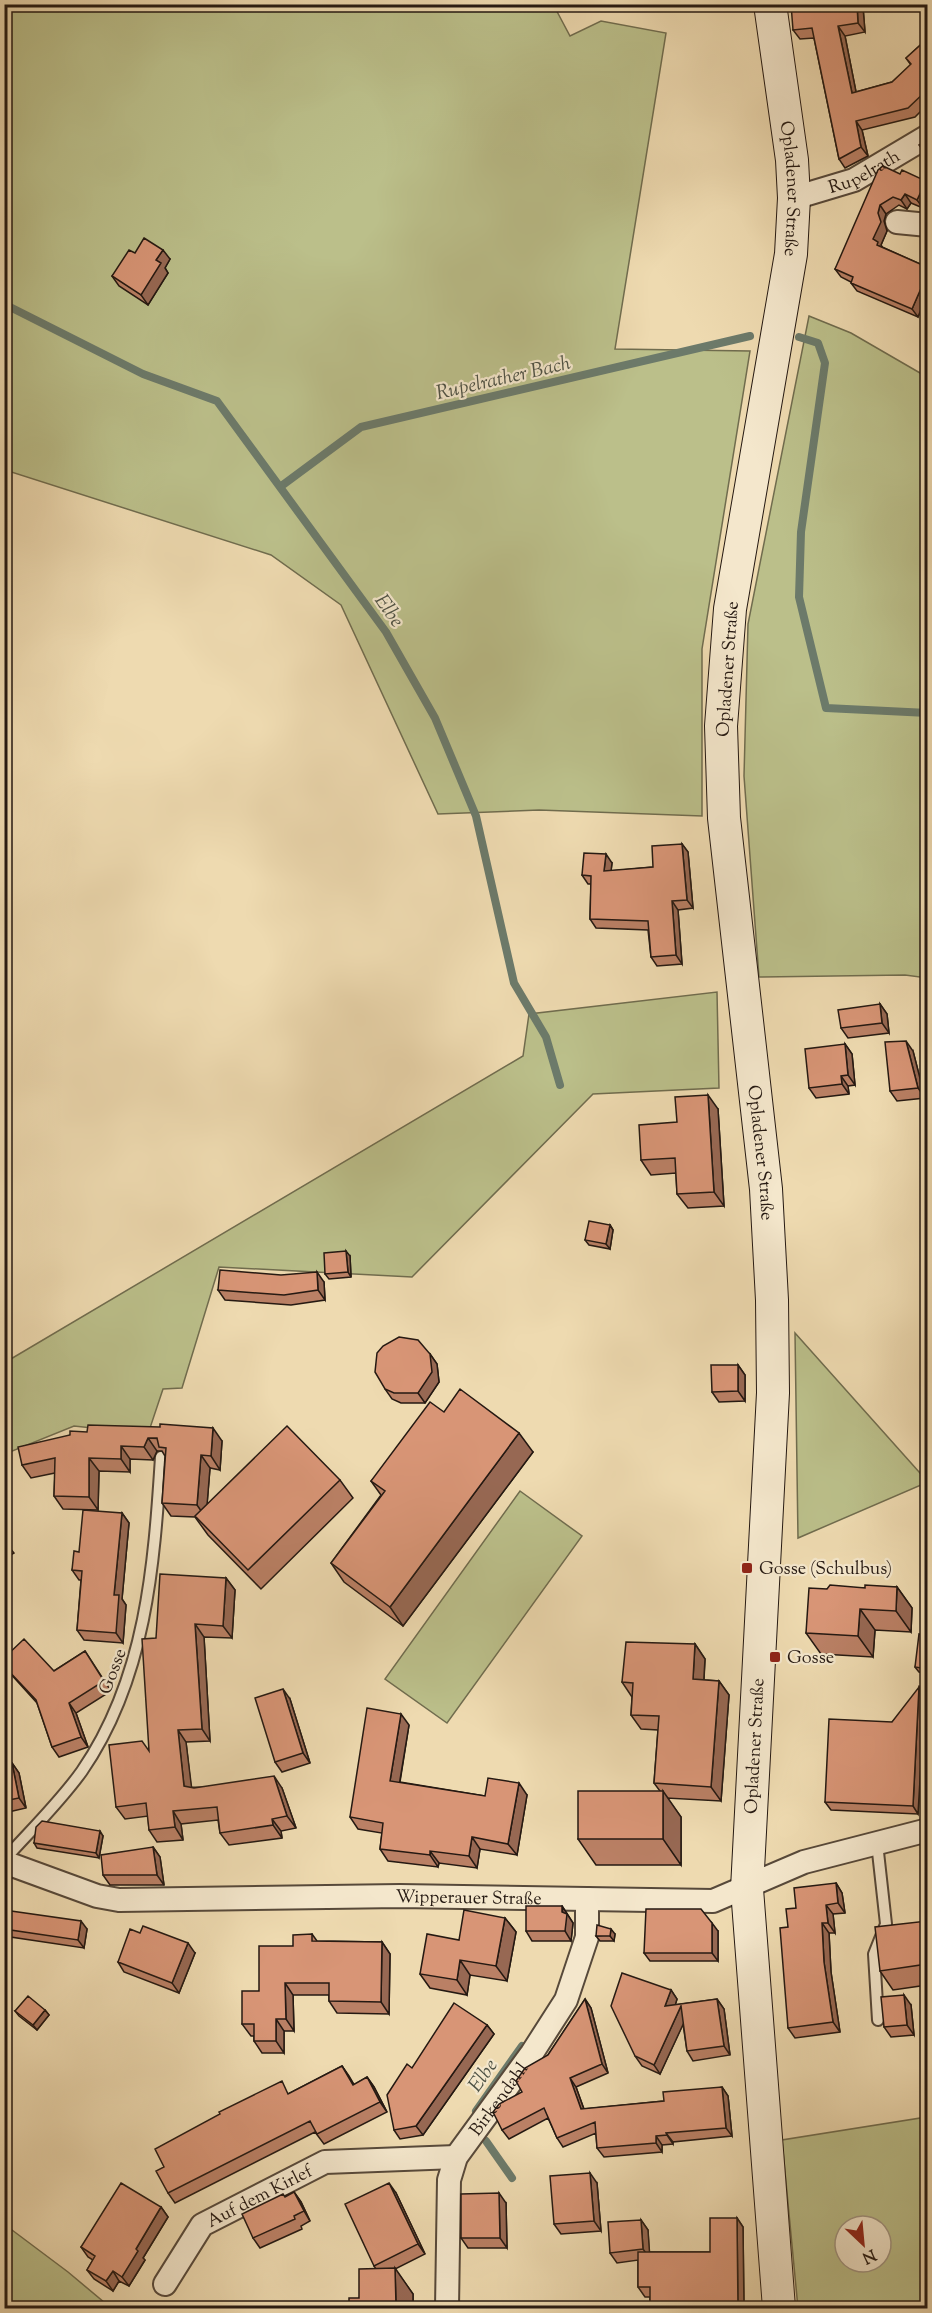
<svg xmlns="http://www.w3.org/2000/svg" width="932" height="2313" viewBox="0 0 932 2313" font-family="'Sorts Mill Goudy',serif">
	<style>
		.green { fill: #bbbf8a; stroke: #706c4e; stroke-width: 1.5; fill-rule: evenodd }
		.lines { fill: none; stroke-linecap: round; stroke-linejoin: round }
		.stream { stroke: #6c7a6a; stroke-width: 8 }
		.service-casing { stroke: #57493a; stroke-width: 14 }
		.minor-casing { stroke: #57493a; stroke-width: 26 }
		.secondary-casing { stroke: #251912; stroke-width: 34 }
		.service { stroke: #f4e7cc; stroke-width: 10 }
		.minor { stroke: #f4e7cc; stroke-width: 22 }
		.secondary { stroke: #f4e7cc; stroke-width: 32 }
		.wall { fill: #ba8065; stroke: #251912; stroke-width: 1.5 }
		.shaded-wall { fill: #976853; stroke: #251912; stroke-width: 1.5 }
		.building { fill: #d89576; stroke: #251912; stroke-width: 1.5 }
		.poi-dot { fill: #8f2418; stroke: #f4e7cc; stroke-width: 2 }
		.labels { text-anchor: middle; stroke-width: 4.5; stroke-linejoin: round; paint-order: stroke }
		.street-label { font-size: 18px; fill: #251912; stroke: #f4e7cc }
		.poi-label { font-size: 18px; fill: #251912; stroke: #f4e7cc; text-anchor: start }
		.water-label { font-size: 20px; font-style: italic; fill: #4e5245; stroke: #f4e7cc }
	</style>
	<rect width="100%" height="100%" fill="#eedab0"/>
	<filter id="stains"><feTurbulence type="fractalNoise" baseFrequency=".00333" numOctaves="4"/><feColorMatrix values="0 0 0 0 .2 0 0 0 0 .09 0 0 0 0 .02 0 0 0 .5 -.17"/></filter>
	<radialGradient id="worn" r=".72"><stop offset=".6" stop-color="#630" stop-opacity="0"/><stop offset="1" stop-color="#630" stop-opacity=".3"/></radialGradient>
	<path class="green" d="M 553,4 L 570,36 L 601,21 L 666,33 L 615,349 L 750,351 L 702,649 L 702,816 L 539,810 L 438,814 L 341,605 L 271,555 L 5,470 L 5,5 Z
		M 809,316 L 851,333 L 927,377 L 927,978 L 905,975 L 759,977 L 744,776 L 748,624 Z
		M 717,992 L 719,1088 L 593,1094 L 412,1277 L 219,1267 L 182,1388 L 163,1389 L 148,1434 L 74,1426 L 5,1454 L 4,1363 L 523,1056 L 529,1014 Z
		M 795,1333 L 928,1482 L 798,1538 Z
		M 520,1491 L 582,1536 L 447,1723 L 385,1679 Z
		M 927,2117 L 927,2308 L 798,2308 L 782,2140 ZM 845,2226 L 881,2226 L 881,2262 L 845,2262 Z
		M 4,2224 L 68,2272 L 111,2308 L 5,2308 Z"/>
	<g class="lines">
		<path class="stream" d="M 4,304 L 143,374 L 217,401 L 386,632 L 435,718 L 476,816 L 514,983 L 546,1037 L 560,1085
			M 799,337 L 818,343 L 825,363 L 801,532 L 799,597 L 826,708 L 928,713
			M 280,487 L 361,427 L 750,336
			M 476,2111 L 522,2046
			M 486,2141 L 512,2178"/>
		<g class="service-casing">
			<path id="service" d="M 877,1843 L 886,1924 L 874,1954 L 878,2020
				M 4,1860 C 30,1831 60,1802 82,1771 C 146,1678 154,1566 161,1457"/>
		</g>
		<g class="minor-casing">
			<g id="minor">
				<path id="s1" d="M 794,198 L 854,180 L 928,136"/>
				<path d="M 897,222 L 928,225"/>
				<path id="s2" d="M 4,1862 L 97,1896 L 119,1900 L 400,1896 L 713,1901 L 804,1862 L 928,1830"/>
				<path id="s3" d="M 165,2284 L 202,2225 L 325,2162 L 456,2157"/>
				<path id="s4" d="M 447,2308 L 449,2180 L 456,2157 L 532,2053 L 566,2000 L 587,1937 L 587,1899"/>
			</g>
		</g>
		<g class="secondary-casing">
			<g id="secondary">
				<path id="s5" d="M 770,4 L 792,160 L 794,198 L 791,254 L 730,609 L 721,726 L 724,818 L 766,1189 L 772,1300 L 773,1393 L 747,1889 L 779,2308"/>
			</g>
		</g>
		<use href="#service" class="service"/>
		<use href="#minor" class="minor"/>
		<use href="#secondary" class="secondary"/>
	</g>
	<path class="wall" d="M 863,7 L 865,32 L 845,36 L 856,92 L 892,82 L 911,65 L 906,58 L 927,39 L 927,105 L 915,117 L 862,130 L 868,156 L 845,168 L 839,159 L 814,38 L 800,39 L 793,30 Z
		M 900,174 L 923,208 L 911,203 L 907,209 L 899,205 L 886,214 L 884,221 L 887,231 L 881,245 L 882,247 L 927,267 L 927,294 L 918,317 L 857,291 L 851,283 L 851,282 L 841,277 L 835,269 Z
		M 135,253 L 170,259 L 165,268 L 168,273 L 148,305 L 119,286 L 112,276 Z
		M 682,844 L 688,852 L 693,908 L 678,910 L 682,964 L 657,966 L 651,957 L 648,930 L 596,928 L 590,919 L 591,884 L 588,884 L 582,875 L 612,863 L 611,871 L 653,867 Z
		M 880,1004 L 887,1014 L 889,1033 L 848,1038 L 841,1028 Z
		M 845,1044 L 852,1054 L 855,1085 L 848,1086 L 849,1094 L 816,1098 L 809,1088 Z
		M 913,1051 L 925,1098 L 897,1101 L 890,1091 Z
		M 718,1109 L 724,1206 L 688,1208 L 677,1194 L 676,1173 L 651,1175 L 641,1160 L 677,1122 Z
		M 610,1225 L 613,1230 L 610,1249 L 589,1245 L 585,1240 Z
		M 350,1256 L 351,1277 L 329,1279 L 325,1274 Z
		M 324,1282 L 325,1300 L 291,1305 L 225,1300 L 218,1290 Z
		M 430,1354 L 437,1364 L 439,1382 L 425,1403 L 401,1403 L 392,1399 L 385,1389 Z
		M 738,1365 L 745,1375 L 745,1401 L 719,1402 L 712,1392 Z
		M 444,1412 L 533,1452 L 403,1626 L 344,1582 L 331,1563 L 381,1495 L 371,1481 Z
		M 70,1435 L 222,1441 L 220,1470 L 210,1468 L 207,1504 L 340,1480 L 353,1498 L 261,1589 L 208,1535 L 195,1517 L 171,1516 L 162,1503 L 165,1456 L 162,1451 L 157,1451 L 153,1460 L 130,1459 L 130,1472 L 99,1471 L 98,1510 L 63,1509 L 54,1496 L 55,1473 L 31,1478 L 22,1465 Z
		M 122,1513 L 129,1523 L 122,1599 L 126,1605 L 123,1643 L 84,1640 L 77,1630 L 81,1580 L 79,1580 L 72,1570 L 79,1552 Z
		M 4,1541 L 14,1553 L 4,1559 Z
		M 226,1578 L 235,1590 L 232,1638 L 204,1637 L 210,1741 L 186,1742 L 191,1787 L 282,1788 L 296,1828 L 281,1831 L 282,1838 L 229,1845 L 220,1833 L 218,1820 L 181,1824 L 183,1840 L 157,1842 L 149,1830 L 148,1816 L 125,1819 L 116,1807 L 149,1750 L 156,1638 Z
		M 897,1587 L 912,1608 L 911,1632 L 875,1630 L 873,1657 L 821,1654 L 806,1633 L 827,1589 Z
		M 927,1636 L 927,1674 L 919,1672 L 915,1667 Z
		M 695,1644 L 705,1659 L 704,1680 L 719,1681 L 729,1695 L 721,1801 L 667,1798 L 681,1817 L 681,1865 L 596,1865 L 578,1839 L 660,1791 L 654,1783 L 658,1730 L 641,1729 L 631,1715 L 632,1697 L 622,1682 Z
		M 85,1651 L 111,1691 L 76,1713 L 88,1747 L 59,1757 L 52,1747 L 37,1703 L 8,1671 L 4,1667 L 4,1658 L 54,1671 Z
		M 925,1695 L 918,1814 L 831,1810 L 825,1802 L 892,1722 Z
		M 290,1699 L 310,1763 L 282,1772 L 275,1762 Z
		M 409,1725 L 400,1782 L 485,1796 L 527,1795 L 517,1855 L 480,1849 L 477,1868 L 439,1863 L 438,1867 L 388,1861 L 380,1849 L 382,1833 L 358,1829 L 350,1817 Z
		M 12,1763 L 19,1773 L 26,1808 L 4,1813 L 4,1764 Z
		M 103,1836 L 99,1858 L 37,1848 L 34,1843 Z
		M 153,1847 L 160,1857 L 164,1885 L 110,1885 L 103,1875 Z
		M 836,1883 L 842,1893 L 845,1913 L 833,1914 L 835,1933 L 829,1933 L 831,1972 L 840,2032 L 795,2038 L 788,2028 L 788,1927 L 796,1908 Z
		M 562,1906 L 573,1923 L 571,1941 L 532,1941 L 526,1931 Z
		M 4,1910 L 87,1929 L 84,1948 L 4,1936 Z
		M 505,1918 L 516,1932 L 507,1981 L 470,1975 L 467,1995 L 430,1988 L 420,1974 L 459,1940 Z
		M 927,1921 L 927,1985 L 893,1990 L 880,1971 Z
		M 718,1931 L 718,1961 L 650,1961 L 644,1953 Z
		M 312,1934 L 317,1941 L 382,1942 L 390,1954 L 389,2014 L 337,2013 L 329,2001 L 329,1995 L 293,1995 L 294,2031 L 284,2031 L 284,2053 L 262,2053 L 254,2041 L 254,2036 L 251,2036 L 242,2024 L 259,1991 L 293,1946 Z
		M 615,1934 L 614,1941 L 600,1941 L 596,1936 Z
		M 195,1953 L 179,1993 L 124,1972 L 118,1962 Z
		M 671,1990 L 677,1999 L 675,2005 L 717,1999 L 724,2009 L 730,2055 L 693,2061 L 687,2051 L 683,2024 L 660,2074 L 642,2066 L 635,2056 Z
		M 585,1999 L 591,2008 L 608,2073 L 576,2087 L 584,2109 L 664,2101 L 722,2087 L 728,2096 L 732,2136 L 673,2142 L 673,2144 L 662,2145 L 662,2152 L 604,2157 L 597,2148 L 596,2133 L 563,2147 L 557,2138 L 548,2118 L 509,2139 L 502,2130 L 522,2092 L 548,2055 Z
		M 911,2005 L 914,2035 L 891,2037 L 884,2027 Z
		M 45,2010 L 49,2015 L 37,2030 L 19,2016 L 15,2011 Z
		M 487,2025 L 494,2034 L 423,2135 L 400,2139 L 394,2130 L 412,2068 Z
		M 342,2066 L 354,2085 L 367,2077 L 374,2087 L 387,2112 L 324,2144 L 315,2132 L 175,2203 L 168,2193 L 164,2167 L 290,2093 Z
		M 597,2183 L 601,2231 L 561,2234 L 554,2224 Z
		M 294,2192 L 301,2202 L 310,2221 L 301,2226 L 302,2229 L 260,2248 L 253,2238 L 285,2196 Z
		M 396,2193 L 425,2254 L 395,2269 L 413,2294 L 413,2308 L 349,2308 L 359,2298 L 376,2269 L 374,2266 Z
		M 506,2203 L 507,2248 L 468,2248 L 461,2238 Z
		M 161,2207 L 168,2217 L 143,2258 L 145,2260 L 129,2286 L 119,2281 L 113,2291 L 94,2279 L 87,2270 L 93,2260 L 88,2257 L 81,2247 Z
		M 737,2218 L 743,2227 L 744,2308 L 650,2308 L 650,2297 L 645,2297 L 638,2287 L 638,2260 L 617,2263 L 610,2253 L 641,2220 L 648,2230 L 649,2252 L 710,2252 Z"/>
	<path class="shaded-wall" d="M 857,4 L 861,4 L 863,7 L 865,32 L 858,23 Z
		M 838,26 L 845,36 L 858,102 L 852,93 Z
		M 856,121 L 862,130 L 868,156 L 861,147 Z
		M 926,181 L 927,183 L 927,199 L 923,208 L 917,200 Z
		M 905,194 L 911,203 L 907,209 L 901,200 Z
		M 880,205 L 886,214 L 884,221 L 887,231 L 881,245 L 884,250 L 883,253 L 873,239 L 878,213 Z
		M 163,250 L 170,259 L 165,268 L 168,273 L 148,305 L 141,295 L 156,260 Z
		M 922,286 L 927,294 L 918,317 L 912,309 Z
		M 682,844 L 688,852 L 693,908 L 687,900 Z
		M 606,854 L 612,863 L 610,880 L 604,871 Z
		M 672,901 L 678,910 L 682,964 L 676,955 Z
		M 880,1004 L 887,1014 L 889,1033 L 882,1023 Z
		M 906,1041 L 913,1051 L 925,1098 L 918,1088 Z
		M 845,1044 L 852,1054 L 855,1085 L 848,1075 Z
		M 841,1076 L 848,1086 L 849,1094 L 842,1084 Z
		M 708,1095 L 718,1109 L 724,1206 L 714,1192 Z
		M 610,1225 L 613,1230 L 610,1249 L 606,1244 Z
		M 346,1251 L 350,1256 L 351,1277 L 348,1272 Z
		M 317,1272 L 324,1282 L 325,1300 L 318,1290 Z
		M 430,1354 L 437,1364 L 439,1382 L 425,1403 L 418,1393 Z
		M 738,1365 L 745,1375 L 745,1401 L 738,1391 Z
		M 213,1428 L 222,1441 L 220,1470 L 211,1456 Z
		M 519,1433 L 533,1452 L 403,1626 L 390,1607 Z
		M 148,1438 L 157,1451 L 153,1460 L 144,1447 Z
		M 121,1446 L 130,1459 L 130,1472 L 121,1459 Z
		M 201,1455 L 210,1468 L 206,1518 L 197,1505 Z
		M 89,1458 L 99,1471 L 98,1510 L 89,1497 Z
		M 122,1513 L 129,1523 L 122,1599 L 126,1605 L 123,1643 L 116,1633 L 114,1595 Z
		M 226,1578 L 235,1590 L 232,1638 L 223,1626 Z
		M 897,1587 L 912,1608 L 911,1632 L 896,1611 Z
		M 860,1609 L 875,1630 L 873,1657 L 858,1636 Z
		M 195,1624 L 204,1637 L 210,1741 L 202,1729 Z
		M 695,1644 L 705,1659 L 703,1693 L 693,1679 Z
		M 719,1681 L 729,1695 L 721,1801 L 711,1787 Z
		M 919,1687 L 925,1695 L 918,1814 L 913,1806 Z
		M 283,1689 L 290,1699 L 310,1763 L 303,1753 Z
		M 69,1703 L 76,1713 L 88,1747 L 81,1737 Z
		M 401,1714 L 409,1725 L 398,1792 L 390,1781 Z
		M 178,1730 L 186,1742 L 193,1799 L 184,1786 Z
		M 12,1763 L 19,1773 L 26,1808 L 19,1798 Z
		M 274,1776 L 282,1788 L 296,1828 L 287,1816 Z
		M 519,1783 L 527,1795 L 517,1855 L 508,1844 Z
		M 663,1791 L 681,1817 L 681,1865 L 663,1839 Z
		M 173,1811 L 181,1824 L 183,1840 L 175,1827 Z
		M 272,1819 L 281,1831 L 282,1838 L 273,1825 Z
		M 100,1831 L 103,1836 L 99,1858 L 96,1853 Z
		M 472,1837 L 480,1849 L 477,1868 L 469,1856 Z
		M 153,1847 L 160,1857 L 164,1885 L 157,1875 Z
		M 430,1851 L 439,1863 L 438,1867 L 430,1855 Z
		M 836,1883 L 842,1893 L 845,1913 L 838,1903 Z
		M 826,1905 L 833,1914 L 835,1933 L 828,1923 Z
		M 562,1906 L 573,1923 L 571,1941 L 565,1931 Z
		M 505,1918 L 516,1932 L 507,1981 L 496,1966 Z
		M 81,1921 L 87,1929 L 84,1948 L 78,1940 Z
		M 712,1923 L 718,1931 L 718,1961 L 712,1953 Z
		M 822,1923 L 829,1933 L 831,1972 L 840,2032 L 833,2022 L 824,1962 Z
		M 611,1929 L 615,1934 L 614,1941 L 610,1936 Z
		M 382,1942 L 390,1954 L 389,2014 L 381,2002 Z
		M 188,1943 L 195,1953 L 179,1993 L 172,1983 Z
		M 460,1960 L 470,1975 L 467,1995 L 457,1980 Z
		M 285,1983 L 293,1995 L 294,2031 L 286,2019 Z
		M 671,1990 L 677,1999 L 672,2016 L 665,2006 Z
		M 904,1995 L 911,2005 L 914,2035 L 907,2025 Z
		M 585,1999 L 591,2008 L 608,2073 L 602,2064 Z
		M 717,1999 L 724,2009 L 730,2055 L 724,2046 Z
		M 681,2006 L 687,2016 L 660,2074 L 654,2065 Z
		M 45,2010 L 49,2015 L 37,2030 L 33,2025 Z
		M 276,2019 L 284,2031 L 284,2053 L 276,2041 Z
		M 487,2025 L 494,2034 L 423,2135 L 416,2126 Z
		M 342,2066 L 349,2076 L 360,2095 L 353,2085 Z
		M 367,2077 L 374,2087 L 387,2112 L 380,2102 Z
		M 570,2078 L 576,2087 L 587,2118 L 581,2109 Z
		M 722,2087 L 728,2096 L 732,2136 L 726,2128 Z
		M 666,2133 L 673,2142 L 673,2144 L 667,2135 Z
		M 656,2136 L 662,2145 L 662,2152 L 656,2143 Z
		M 590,2173 L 597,2183 L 601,2231 L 594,2221 Z
		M 389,2183 L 396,2193 L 425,2254 L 418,2244 Z
		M 294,2192 L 301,2202 L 310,2221 L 304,2211 Z
		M 499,2193 L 506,2203 L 507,2248 L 500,2238 Z
		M 161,2207 L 168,2217 L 143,2258 L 145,2260 L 129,2286 L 122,2277 L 136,2249 Z
		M 737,2218 L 743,2227 L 744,2308 L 738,2308 Z
		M 641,2220 L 648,2230 L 650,2259 L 643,2249 Z
		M 395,2268 L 413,2294 L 413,2308 L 398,2308 L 396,2305 Z
		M 113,2271 L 119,2281 L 113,2291 L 106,2281 Z"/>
	<path class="building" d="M 791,4 L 857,4 L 858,23 L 838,26 L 852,93 L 892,82 L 911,64 L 906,58 L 927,39 L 927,90 L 908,108 L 856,121 L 861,147 L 839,159 L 812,28 L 793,30 Z
		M 927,140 L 927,156 L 919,145 Z
		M 883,166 L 900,174 L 902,170 L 926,181 L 917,200 L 905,194 L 901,200 L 893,197 L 880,205 L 878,213 L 881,222 L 873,239 L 878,242 L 877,245 L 927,267 L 927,287 L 922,286 L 912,309 L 851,283 L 853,277 L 835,269 L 878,170 Z
		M 144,238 L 163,250 L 156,260 L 161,263 L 141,295 L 112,276 L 129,250 L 135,253 Z
		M 682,844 L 687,900 L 672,901 L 676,955 L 651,957 L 648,921 L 590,919 L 591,876 L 582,875 L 584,853 L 606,854 L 604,871 L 653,867 L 652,846 Z
		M 880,1004 L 882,1023 L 841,1028 L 838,1010 Z
		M 906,1041 L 918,1088 L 890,1091 L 885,1042 Z
		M 845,1044 L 848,1075 L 841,1076 L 842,1084 L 809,1088 L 805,1049 Z
		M 708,1095 L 714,1192 L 677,1194 L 675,1158 L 641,1160 L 639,1125 L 677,1122 L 675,1097 Z
		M 589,1221 L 610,1225 L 606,1244 L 585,1240 Z
		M 346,1251 L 348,1272 L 325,1274 L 324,1253 Z
		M 220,1270 L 281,1275 L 317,1272 L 318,1290 L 284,1295 L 218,1290 Z
		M 399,1337 L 418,1340 L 430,1354 L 432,1372 L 418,1393 L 394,1393 L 385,1389 L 375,1372 L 377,1353 L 383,1346 Z
		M 711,1365 L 738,1365 L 738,1391 L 712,1392 Z
		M 460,1389 L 519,1433 L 390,1607 L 331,1563 L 385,1491 L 371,1481 L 430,1402 L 444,1412 Z
		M 160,1424 L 213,1428 L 211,1456 L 201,1455 L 197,1505 L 162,1503 L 166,1448 L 159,1447 L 157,1438 L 148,1438 L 144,1447 L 121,1446 L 121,1459 L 89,1458 L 89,1497 L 54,1496 L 55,1458 L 22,1465 L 18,1447 L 70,1435 L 70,1431 L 87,1432 L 88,1425 L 160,1427 Z
		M 287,1426 L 340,1480 L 248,1570 L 195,1516 Z
		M 83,1510 L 122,1513 L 114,1595 L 119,1595 L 116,1633 L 77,1630 L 82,1571 L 72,1570 L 74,1551 L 79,1552 Z
		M 160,1574 L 226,1578 L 223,1626 L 195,1624 L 202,1729 L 178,1730 L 184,1786 L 194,1788 L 274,1776 L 287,1816 L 272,1819 L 273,1825 L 220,1833 L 217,1807 L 173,1811 L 175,1827 L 149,1830 L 146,1803 L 116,1807 L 109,1745 L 142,1741 L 149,1751 L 142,1639 L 156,1638 Z
		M 830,1585 L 865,1588 L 865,1585 L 897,1587 L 896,1611 L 860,1609 L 858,1636 L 806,1633 L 809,1588 L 827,1589 Z
		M 919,1634 L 927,1636 L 927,1669 L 915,1667 Z
		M 24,1639 L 54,1671 L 85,1651 L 104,1681 L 69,1703 L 81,1737 L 52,1747 L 36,1700 L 4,1666 L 4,1658 Z
		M 626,1642 L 695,1644 L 693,1679 L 719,1681 L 711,1787 L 654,1783 L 659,1716 L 631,1715 L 633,1683 L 622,1682 Z
		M 919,1687 L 913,1806 L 825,1802 L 829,1719 L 892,1722 Z
		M 283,1689 L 303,1753 L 275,1762 L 255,1698 Z
		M 367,1708 L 401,1714 L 390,1781 L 485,1796 L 488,1778 L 519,1783 L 508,1844 L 472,1837 L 469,1856 L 430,1851 L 430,1855 L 380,1849 L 383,1823 L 350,1817 Z
		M 12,1763 L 19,1798 L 4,1801 L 4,1764 Z
		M 578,1791 L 663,1791 L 663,1839 L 578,1839 Z
		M 42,1821 L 100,1831 L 96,1853 L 34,1843 L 36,1827 Z
		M 153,1847 L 157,1875 L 103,1875 L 101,1855 Z
		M 836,1883 L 838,1903 L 826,1905 L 828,1923 L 822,1923 L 824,1962 L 833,2022 L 788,2028 L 780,1928 L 788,1927 L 786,1909 L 796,1908 L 794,1888 Z
		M 526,1906 L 562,1906 L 562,1912 L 567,1914 L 565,1931 L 526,1931 Z
		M 646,1909 L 701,1909 L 712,1923 L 712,1953 L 644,1953 Z
		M 4,1910 L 81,1921 L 78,1940 L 4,1929 Z
		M 464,1910 L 505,1918 L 496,1966 L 460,1960 L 457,1980 L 420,1974 L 427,1934 L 459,1940 Z
		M 927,1921 L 927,1964 L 880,1971 L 875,1927 Z
		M 597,1925 L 611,1929 L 610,1936 L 596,1936 Z
		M 143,1926 L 188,1943 L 172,1983 L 118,1962 L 130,1929 L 140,1933 Z
		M 312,1934 L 312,1941 L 382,1942 L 381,2002 L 329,2001 L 329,1983 L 285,1983 L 286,2019 L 276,2019 L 276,2041 L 254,2041 L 254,2024 L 242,2024 L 242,1991 L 259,1991 L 259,1946 L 293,1946 L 293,1935 Z
		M 622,1973 L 671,1990 L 665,2006 L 717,1999 L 724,2046 L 687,2051 L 681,2006 L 654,2065 L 635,2056 L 611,2006 Z
		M 904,1995 L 907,2025 L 884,2027 L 881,1997 Z
		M 28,1996 L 45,2010 L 33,2025 L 15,2011 Z
		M 585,1999 L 602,2064 L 570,2078 L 581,2109 L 664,2101 L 663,2092 L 722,2087 L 726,2128 L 666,2133 L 667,2135 L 656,2136 L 656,2143 L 597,2148 L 595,2122 L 557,2138 L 544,2108 L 502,2130 L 493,2112 L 499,2104 L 522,2092 L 516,2081 L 525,2068 L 548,2055 Z
		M 454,2003 L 487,2025 L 416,2126 L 394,2130 L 387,2095 L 407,2064 L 412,2068 Z
		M 342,2066 L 353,2085 L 367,2077 L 380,2102 L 317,2134 L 310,2121 L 168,2193 L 156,2171 L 164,2167 L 155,2149 L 220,2114 L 219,2112 L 282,2081 L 288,2094 Z
		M 590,2173 L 594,2221 L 554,2224 L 550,2176 Z
		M 121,2183 L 161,2207 L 136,2249 L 138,2251 L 122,2277 L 113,2271 L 106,2281 L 87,2270 L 95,2256 L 81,2247 Z
		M 389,2183 L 418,2244 L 374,2266 L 345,2204 Z
		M 294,2192 L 304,2211 L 294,2216 L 295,2219 L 253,2238 L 242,2214 L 283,2194 L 285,2197 Z
		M 499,2193 L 500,2238 L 461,2238 L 461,2194 Z
		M 710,2218 L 737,2218 L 738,2308 L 650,2308 L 650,2287 L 638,2287 L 638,2252 L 710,2252 Z
		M 641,2220 L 643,2249 L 610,2253 L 608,2222 Z
		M 395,2268 L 396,2305 L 373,2306 L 373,2308 L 349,2308 L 349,2298 L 359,2298 L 359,2269 Z"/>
	<g class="poi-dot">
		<rect x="741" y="1562" width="12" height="12" rx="3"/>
		<rect x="769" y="1651" width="12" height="12" rx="3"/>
	</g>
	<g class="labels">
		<g class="street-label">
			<text dy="6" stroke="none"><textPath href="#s1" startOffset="75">Rupelrath</textPath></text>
			<text dy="6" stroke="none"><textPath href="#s5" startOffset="186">Opladener Straße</textPath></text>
			<text transform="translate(727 669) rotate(-86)" y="6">Opladener Straße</text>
			<text dy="6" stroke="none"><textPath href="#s5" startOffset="1158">Opladener Straße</textPath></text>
			<text transform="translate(112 1671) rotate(-69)" y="6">Gosse</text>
			<text transform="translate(754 1746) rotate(-87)" y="6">Opladener Straße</text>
			<text dy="6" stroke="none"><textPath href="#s2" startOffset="471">Wipperauer Straße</textPath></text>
			<text dy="6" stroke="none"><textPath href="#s4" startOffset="224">Birkendahl</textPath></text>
			<text dy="6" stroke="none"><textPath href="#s3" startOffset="134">Auf dem Kirlef</textPath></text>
		</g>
		<g class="poi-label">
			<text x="759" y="1574">Gosse (Schulbus)</text>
			<text x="787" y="1663">Gosse</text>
		</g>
		<g class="water-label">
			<text transform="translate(503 377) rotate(-13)" y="7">Rupelrather Bach</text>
			<text transform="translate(390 610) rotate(55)" y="7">Elbe</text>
			<text transform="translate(482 2075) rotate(-55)" y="7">Elbe</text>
		</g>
	</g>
	<rect width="932" height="2313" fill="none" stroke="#eedab0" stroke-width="24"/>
	<rect x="6" y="6" width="920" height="2301" fill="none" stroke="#251912" stroke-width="3"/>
	<rect x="12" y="12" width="908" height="2289" fill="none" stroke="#251912" stroke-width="1.5"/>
	<g transform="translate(863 2244) rotate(154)"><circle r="28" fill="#f4e7cc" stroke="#a19582" stroke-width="1.5"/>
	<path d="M0-4.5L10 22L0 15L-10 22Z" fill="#8f2418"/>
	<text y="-9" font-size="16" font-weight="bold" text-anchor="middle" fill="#251912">N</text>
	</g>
	<rect width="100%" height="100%" filter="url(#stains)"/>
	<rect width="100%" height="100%" fill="url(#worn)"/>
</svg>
